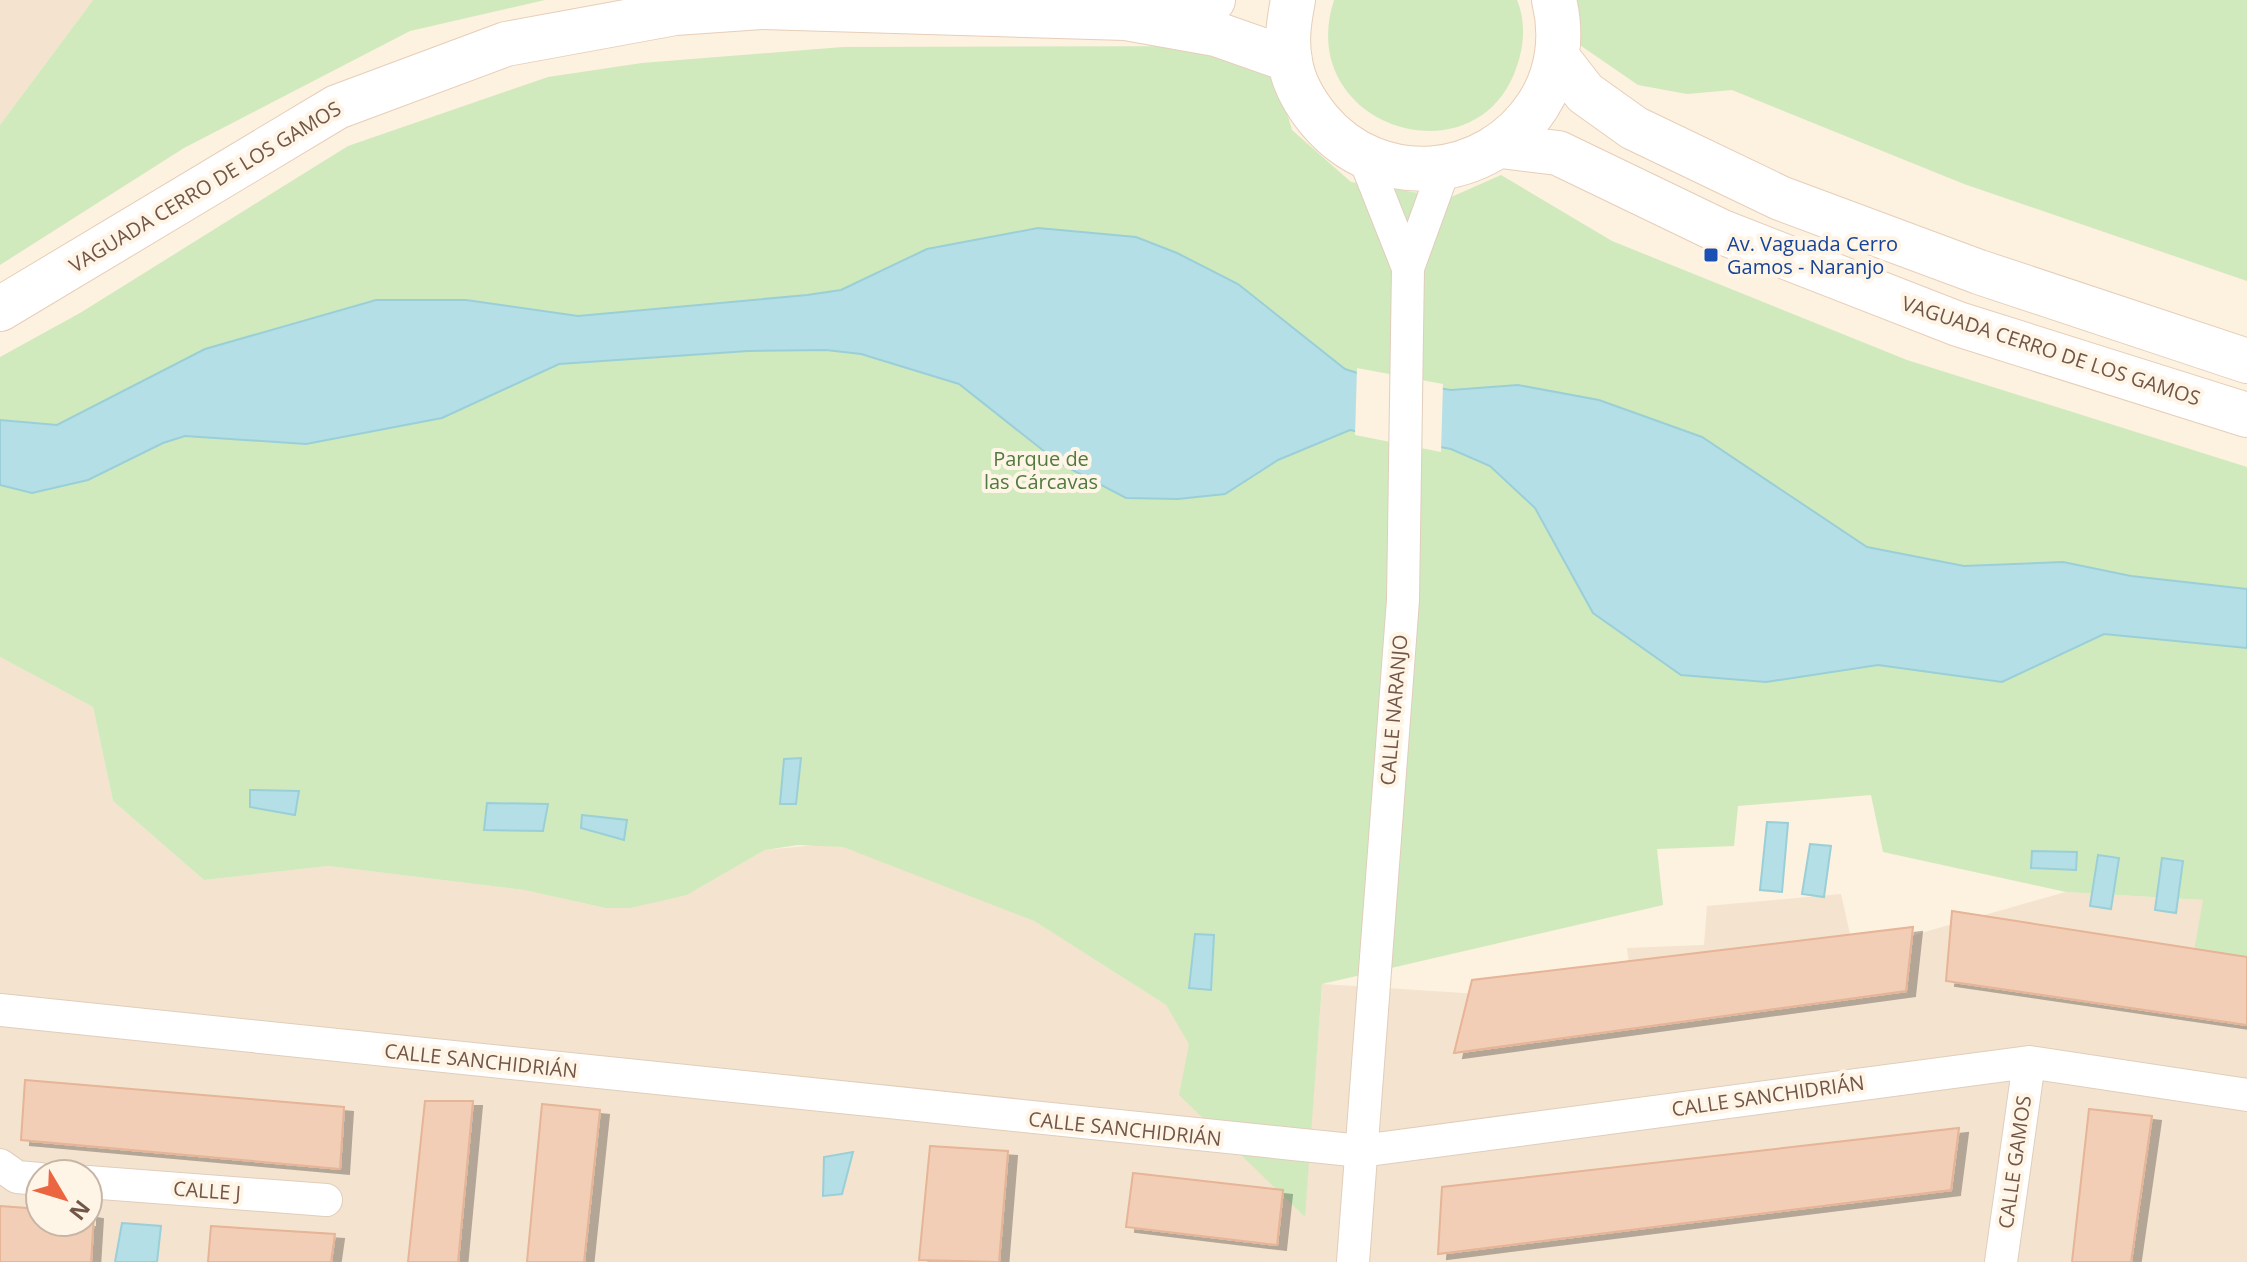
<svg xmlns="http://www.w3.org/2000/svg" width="2247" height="1262" viewBox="0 0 2247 1262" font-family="'Open Sans',sans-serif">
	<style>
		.residential { fill: #f4e3ce; fill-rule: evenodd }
		.green { fill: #d0eabe }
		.water { fill: #b4dfe6; stroke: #9acfd8; stroke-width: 2 }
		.pier { fill: #fdf1df }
		.building { fill: #f3ceb6; stroke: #e6b496; stroke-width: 2; filter: url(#shadow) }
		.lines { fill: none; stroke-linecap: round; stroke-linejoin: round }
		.street-casing { stroke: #e1cdbb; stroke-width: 34 }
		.secondary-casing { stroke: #e6ceb9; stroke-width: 46 }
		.street { stroke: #fff; stroke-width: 32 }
		.secondary { stroke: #fff; stroke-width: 44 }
		.transit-dot { fill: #1a4fb4; stroke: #fff5e6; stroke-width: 3 }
		.labels { text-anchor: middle; stroke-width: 8; stroke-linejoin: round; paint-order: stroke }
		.street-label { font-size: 20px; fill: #735647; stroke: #fff5e6 }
		.transit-label { font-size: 20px; fill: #164399; stroke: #fff5e6; text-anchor: start }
		.park-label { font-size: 20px; fill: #507a3e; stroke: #fff5e6 }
	</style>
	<defs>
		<filter id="shadow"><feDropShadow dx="9" dy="5" stdDeviation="0" flood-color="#0004"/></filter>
	</defs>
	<rect width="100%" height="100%" fill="#fdf1df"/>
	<path class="residential" d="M 0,0 L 93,0 L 0,125 Z
		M 0,657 L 93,707 L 113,801 L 204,880 L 328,866 L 524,890 L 605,908 L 687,895 L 765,850 L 817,845 L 843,847 L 897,866 L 1034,921 L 1166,1005 L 1304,1216 L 1322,984 L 1634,1004 L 1627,948 L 1704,945 L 1707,906 L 1841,894 L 1854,952 L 2066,892 L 2203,900 L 2247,961 L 2247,1262 L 0,1262 ZM 40,1174 L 88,1174 L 88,1222 L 40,1222 Z"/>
	<path class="green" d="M 93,0 L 545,0 L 410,31 L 184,148 L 0,265 L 0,125 Z
		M 1334,0 L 1517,0 C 1526,21 1524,46 1517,66 C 1478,185 1293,127 1334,0 Z
		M 1572,0 L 2247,0 L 2247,281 L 1964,184 L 1732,90 L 1687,94 L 1638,85 L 1574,41 Z
		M 1267,46 L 1292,130 L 1351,182 L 1449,198 L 1501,175 L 1612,241 L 1907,360 L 2247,467 L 2247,961 L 2194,951 L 2203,900 L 2066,892 L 1883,852 L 1871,795 L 1738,806 L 1734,846 L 1657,849 L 1663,905 L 1322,984 L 1305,1217 L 1179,1095 L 1189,1044 L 1166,1005 L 1034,921 L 843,847 L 798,845 L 765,850 L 687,895 L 630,908 L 605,908 L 524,890 L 328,866 L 204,880 L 113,801 L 93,707 L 0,657 L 0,357 L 80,313 L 348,146 L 548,77 L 642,63 L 843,47 Z"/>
	<path class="water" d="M 1038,228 L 1136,237 L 1177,253 L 1238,284 L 1345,369 L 1373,378 L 1451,390 L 1518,385 L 1599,400 L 1702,437 L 1867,547 L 1964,566 L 2063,562 L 2131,576 L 2247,589 L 2247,648 L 2104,634 L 2002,682 L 1878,665 L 1766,682 L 1681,675 L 1593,613 L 1535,508 L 1490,466 L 1451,449 L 1350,430 L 1278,460 L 1225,494 L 1178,499 L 1126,498 L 1059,463 L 959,384 L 861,354 L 826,350 L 748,351 L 559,364 L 442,418 L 306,444 L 185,436 L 163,443 L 88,480 L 32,493 L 0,485 L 0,420 L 57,425 L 205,349 L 376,300 L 466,300 L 578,316 L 807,295 L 841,290 L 927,249 Z
		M 801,758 L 796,804 L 780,804 L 784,759 Z
		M 250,790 L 299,791 L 295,815 L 250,807 Z
		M 487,803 L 548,804 L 543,831 L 484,830 Z
		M 582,815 L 627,820 L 624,840 L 581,828 Z
		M 1767,822 L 1788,823 L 1782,892 L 1760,890 Z
		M 1810,844 L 1831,846 L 1824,897 L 1802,894 Z
		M 2032,851 L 2077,852 L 2076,870 L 2031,868 Z
		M 2098,855 L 2119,858 L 2111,909 L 2090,906 Z
		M 2162,858 L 2183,861 L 2176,913 L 2155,910 Z
		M 1195,934 L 1214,935 L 1211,990 L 1189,988 Z
		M 853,1152 L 842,1194 L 823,1196 L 824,1157 Z
		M 122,1223 L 161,1226 L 157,1262 L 115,1262 Z"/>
	<path class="pier" d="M 1357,368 L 1443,384 L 1441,452 L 1355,435 Z"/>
	<path class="building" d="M 1952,911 L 2247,957 L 2247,1025 L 1946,981 Z
		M 1913,927 L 1906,991 L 1454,1053 L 1472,980 Z
		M 25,1080 L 344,1107 L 340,1169 L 21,1140 Z
		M 425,1101 L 473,1101 L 458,1262 L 408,1262 Z
		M 542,1104 L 600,1110 L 584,1262 L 527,1262 Z
		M 2089,1109 L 2152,1116 L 2131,1262 L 2072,1262 Z
		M 1959,1128 L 1951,1190 L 1438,1254 L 1442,1187 Z
		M 930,1146 L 1008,1151 L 999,1262 L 919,1260 Z
		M 1133,1173 L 1283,1190 L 1277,1245 L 1126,1227 Z
		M 0,1206 L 40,1209 L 40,1222 L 88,1222 L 88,1213 L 94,1214 L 91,1262 L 0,1262 Z
		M 211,1226 L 335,1234 L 331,1262 L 208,1262 Z"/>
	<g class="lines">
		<g class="street-casing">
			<path id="street" d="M 1364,157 L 1408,268
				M 0,1010 L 1361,1151 L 2029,1062 L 2247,1095
				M 0,1165 L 17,1177 L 40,1179
				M 88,1182 L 326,1200
				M 1353,1262 L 1403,600 L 1408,268 L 1444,169
				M 2001,1262 L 2029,1062"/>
		</g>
		<g class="secondary-casing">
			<path id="secondary" d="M 1293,0 C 1289,21 1286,40 1290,61 C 1293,82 1306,104 1319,120 C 1379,192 1488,182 1538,105 C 1558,74 1563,36 1554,0
				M 1148,13 L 1213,0
				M 1557,57 L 1585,93 L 1634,128 L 1780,198 L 1979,272 L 2247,361
				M 1501,146 L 1558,153 L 1722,232 L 1958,324 L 2247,415
				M 0,309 L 337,107 L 506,44 L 675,13 L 761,7 L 1126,18 L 1216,34 L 1290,60"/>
		</g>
		<use href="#street" class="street"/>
		<use href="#secondary" class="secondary"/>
	</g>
	<rect class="transit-dot" x="1703" y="247" width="16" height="16" rx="4"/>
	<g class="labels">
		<g class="street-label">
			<text transform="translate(205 187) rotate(-31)" y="7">VAGUADA CERRO DE LOS GAMOS</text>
			<text transform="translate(2051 351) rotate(18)" y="7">VAGUADA CERRO DE LOS GAMOS</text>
			<text transform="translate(1394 710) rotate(-85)" y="7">CALLE NARANJO</text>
			<text transform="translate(481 1061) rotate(6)" y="7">CALLE SANCHIDRIÁN</text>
			<text transform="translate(1768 1096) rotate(-8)" y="7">CALLE SANCHIDRIÁN</text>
			<text transform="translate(1125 1129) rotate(6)" y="7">CALLE SANCHIDRIÁN</text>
			<text transform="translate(2015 1162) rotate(-82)" y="7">CALLE GAMOS</text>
			<text transform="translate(207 1191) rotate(4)" y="7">CALLE J</text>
		</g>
		<g class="transit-label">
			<text x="1727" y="251">Av. Vaguada Cerro<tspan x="1727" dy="23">Gamos - Naranjo</tspan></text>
		</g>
		<g class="park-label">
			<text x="1041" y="466">Parque de<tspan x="1041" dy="23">las Cárcavas</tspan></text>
		</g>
	</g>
	<g transform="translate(64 1198) rotate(128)"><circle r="38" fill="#fff5e6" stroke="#c7b5a6" stroke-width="2"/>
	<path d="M0-6L14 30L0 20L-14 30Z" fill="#eb6540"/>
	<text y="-12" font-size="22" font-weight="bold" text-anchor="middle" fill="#735647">N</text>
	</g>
</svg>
